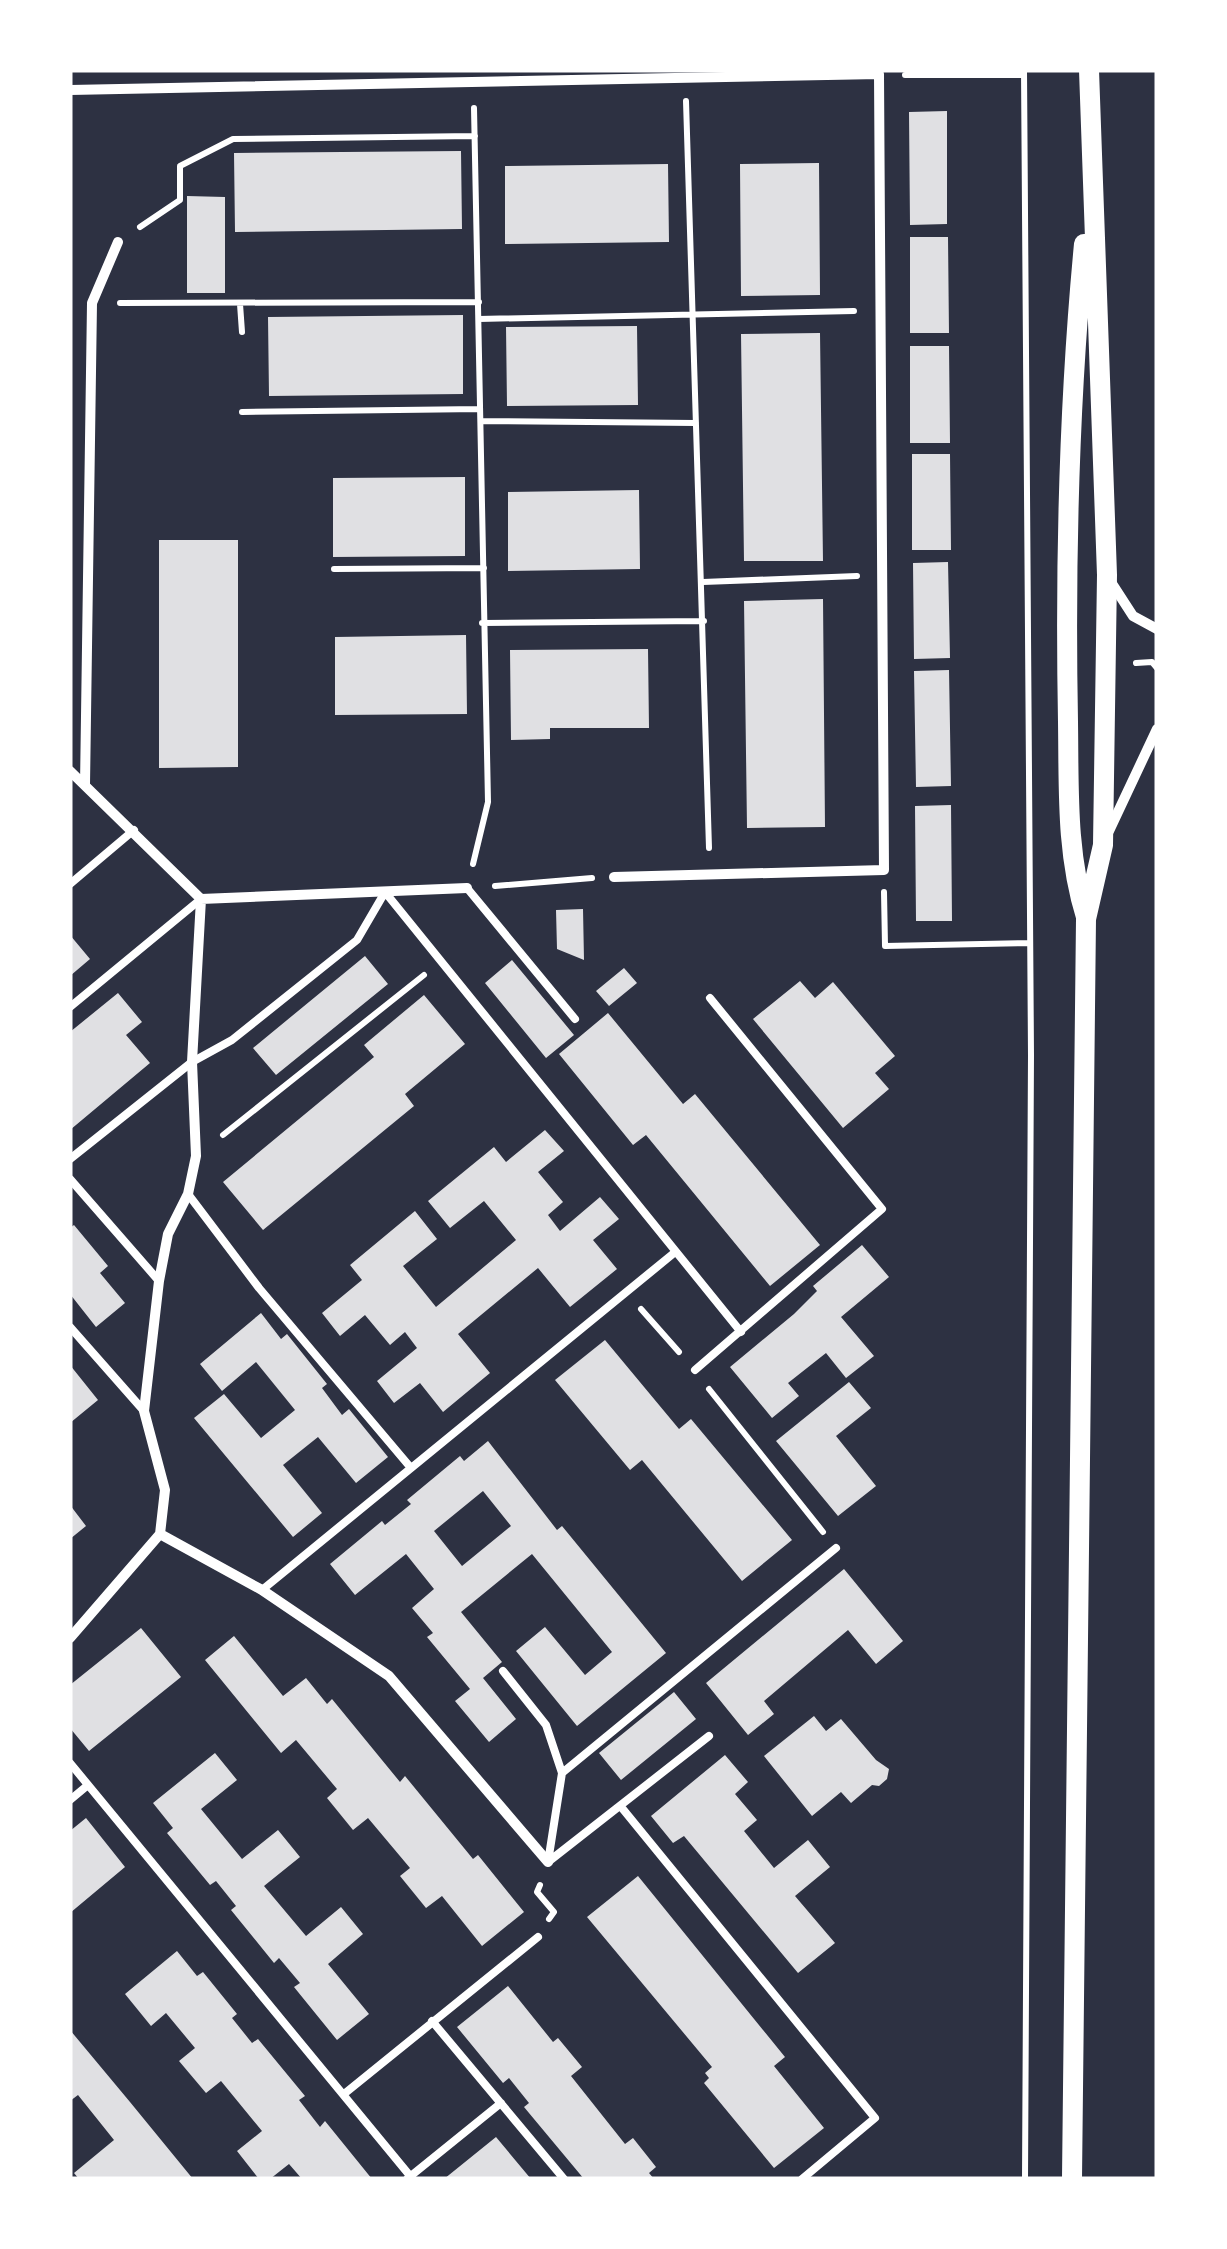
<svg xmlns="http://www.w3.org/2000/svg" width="1227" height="2249" viewBox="0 0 1227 2249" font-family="'DM Sans',sans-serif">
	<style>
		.building { fill: #e0e0e3; fill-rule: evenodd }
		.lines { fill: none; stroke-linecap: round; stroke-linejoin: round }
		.path { stroke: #fff; stroke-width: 6 }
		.service { stroke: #fff; stroke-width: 8 }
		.minor { stroke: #fff; stroke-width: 10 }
		.secondary { stroke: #fff; stroke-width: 20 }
	</style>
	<rect width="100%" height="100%" fill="#2d3142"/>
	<path class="building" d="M 947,111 L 947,224 L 910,225 L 909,112 Z
		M 461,151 L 462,229 L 235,232 L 234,153 Z
		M 819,163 L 820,295 L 741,296 L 740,164 Z
		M 668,164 L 669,242 L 505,244 L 505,166 Z
		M 187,196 L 225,197 L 225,293 L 187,293 Z
		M 910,237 L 948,237 L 949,333 L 910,333 Z
		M 463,315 L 463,394 L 269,396 L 268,317 Z
		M 637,326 L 638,405 L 507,406 L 506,327 Z
		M 820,333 L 823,561 L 744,561 L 741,334 Z
		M 910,346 L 949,346 L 950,443 L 910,443 Z
		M 912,454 L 950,454 L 951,550 L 912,550 Z
		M 465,477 L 465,556 L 333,557 L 333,478 Z
		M 639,490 L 640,569 L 508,571 L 508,492 Z
		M 159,540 L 238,540 L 238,767 L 159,768 Z
		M 948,562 L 950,658 L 914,659 L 913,563 Z
		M 823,599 L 825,827 L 747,828 L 744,601 Z
		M 466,635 L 467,714 L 335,715 L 335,637 Z
		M 648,649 L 649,728 L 550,728 L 550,739 L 511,740 L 510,650 Z
		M 949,670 L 951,786 L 916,787 L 914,671 Z
		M 951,805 L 952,921 L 916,921 L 915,806 Z
		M 583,909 L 584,960 L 557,949 L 556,910 Z
		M 70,935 L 90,959 L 70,976 Z
		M 365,956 L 388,984 L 276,1075 L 253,1048 Z
		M 512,960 L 574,1035 L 546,1058 L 485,983 Z
		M 624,968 L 637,983 L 609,1006 L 596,991 Z
		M 800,981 L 815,998 L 833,982 L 895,1056 L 875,1073 L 889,1089 L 843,1128 L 753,1019 Z
		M 118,993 L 142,1022 L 126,1035 L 150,1063 L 70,1130 L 70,1032 Z
		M 424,995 L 465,1044 L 405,1094 L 414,1106 L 263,1230 L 223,1182 L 374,1057 L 364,1045 Z
		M 608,1013 L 683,1104 L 695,1094 L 820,1245 L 770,1286 L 646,1135 L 633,1145 L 559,1054 Z
		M 545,1130 L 564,1151 L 538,1172 L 563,1202 L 548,1215 L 560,1231 L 600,1197 L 619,1219 L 593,1240 L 617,1269 L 570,1307 L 538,1268 L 458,1334 L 490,1373 L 443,1412 L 420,1383 L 394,1403 L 377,1381 L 417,1348 L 405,1332 L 390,1345 L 365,1315 L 340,1336 L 322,1313 L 362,1280 L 350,1265 L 415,1211 L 437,1239 L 403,1266 L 436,1307 L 516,1240 L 484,1201 L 450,1228 L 428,1201 L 494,1147 L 506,1162 Z
		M 74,1225 L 108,1266 L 100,1273 L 125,1303 L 96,1327 L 70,1294 L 70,1228 Z
		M 862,1245 L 889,1277 L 841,1317 L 874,1356 L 846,1378 L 826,1353 L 788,1383 L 799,1396 L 772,1418 L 730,1367 L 794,1314 L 817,1291 L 813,1286 Z
		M 261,1313 L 281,1339 L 287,1334 L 327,1384 L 322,1388 L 342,1415 L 349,1409 L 388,1457 L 356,1483 L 318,1437 L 283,1465 L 322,1513 L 293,1537 L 194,1418 L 224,1394 L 261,1438 L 295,1410 L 256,1362 L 222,1391 L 200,1364 Z
		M 605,1340 L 679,1429 L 691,1419 L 792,1540 L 742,1581 L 642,1460 L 630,1470 L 555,1380 Z
		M 70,1365 L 98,1400 L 70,1423 Z
		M 849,1382 L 871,1408 L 836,1436 L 876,1486 L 838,1516 L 776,1441 Z
		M 488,1441 L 557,1530 L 562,1526 L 666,1653 L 577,1726 L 516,1651 L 545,1627 L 585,1675 L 612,1652 L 532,1554 L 461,1612 L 502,1662 L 483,1678 L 516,1719 L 489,1742 L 455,1701 L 470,1689 L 427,1637 L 433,1633 L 412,1608 L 434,1589 L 406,1554 L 355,1595 L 330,1564 L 382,1521 L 385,1525 L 411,1504 L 407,1500 L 460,1456 L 464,1461 ZM 483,1491 L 511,1526 L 462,1566 L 434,1531 Z
		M 70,1505 L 86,1526 L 70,1539 Z
		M 844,1569 L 903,1641 L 876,1664 L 848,1630 L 764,1701 L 774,1714 L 748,1735 L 706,1683 Z
		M 141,1628 L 181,1677 L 89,1751 L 70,1728 L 70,1685 Z
		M 234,1636 L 283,1696 L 306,1678 L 327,1704 L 332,1699 L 400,1782 L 405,1776 L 473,1859 L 478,1855 L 524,1912 L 482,1946 L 442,1896 L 426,1908 L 400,1876 L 410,1868 L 368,1818 L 353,1830 L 327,1798 L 337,1789 L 296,1740 L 281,1753 L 205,1660 Z
		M 674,1692 L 696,1719 L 621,1780 L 599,1753 Z
		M 814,1716 L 826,1731 L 841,1719 L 876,1760 L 889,1769 L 887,1779 L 879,1786 L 872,1785 L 851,1803 L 841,1792 L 812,1816 L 764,1756 Z
		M 215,1753 L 237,1780 L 201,1809 L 242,1859 L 278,1830 L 300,1857 L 264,1886 L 306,1936 L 341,1907 L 363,1934 L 328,1964 L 369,2014 L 337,2040 L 294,1987 L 300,1983 L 279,1958 L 274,1963 L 231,1910 L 236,1906 L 216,1881 L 210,1885 L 167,1833 L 173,1828 L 153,1803 Z
		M 725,1755 L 748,1782 L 735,1794 L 757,1820 L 744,1831 L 774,1868 L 808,1840 L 830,1867 L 795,1896 L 835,1943 L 798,1973 L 684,1836 L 673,1843 L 651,1816 Z
		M 86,1818 L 125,1867 L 70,1913 L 70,1831 Z
		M 638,1876 L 785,2057 L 774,2066 L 824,2128 L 774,2168 L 704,2083 L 709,2078 L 705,2073 L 712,2067 L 587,1917 Z
		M 177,1951 L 197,1976 L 203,1972 L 237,2014 L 232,2018 L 252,2043 L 258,2039 L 305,2096 L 299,2100 L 320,2127 L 325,2121 L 372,2179 L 302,2179 L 289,2164 L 270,2179 L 259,2179 L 237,2151 L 262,2131 L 221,2081 L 206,2093 L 179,2061 L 195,2048 L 166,2013 L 151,2026 L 125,1994 Z
		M 508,1986 L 553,2042 L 558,2038 L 582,2067 L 571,2076 L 625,2144 L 633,2138 L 656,2167 L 649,2173 L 654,2179 L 584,2179 L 524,2107 L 529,2103 L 509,2078 L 503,2083 L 457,2027 Z
		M 70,2030 L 130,2102 L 193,2179 L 79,2179 L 74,2173 L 114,2140 L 78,2095 L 70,2101 Z
		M 496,2137 L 531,2179 L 444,2179 Z"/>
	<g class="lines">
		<path class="path" d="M 1024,70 L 1031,1055 L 1025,2179
			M 905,75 L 1024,75
			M 686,101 L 709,848
			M 140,227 L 180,200 L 180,166 L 233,139 L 475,136
			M 120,303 L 479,302
			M 240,304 L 242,332
			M 479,319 L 854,311
			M 242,412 L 480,409
			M 481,421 L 696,423
			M 334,569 L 484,568
			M 703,582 L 857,576
			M 482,623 L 704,621
			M 1136,663 L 1152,662 L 1157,668
			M 473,864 L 488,802 L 474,108
			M 495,886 L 592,878
			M 884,892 L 885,946 L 1030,943
			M 223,1135 L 424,975
			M 641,1309 L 679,1352
			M 709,1389 L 823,1532
			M 540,1885 L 537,1892 L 554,1912 L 549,1919"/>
		<path class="service" d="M 70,884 L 134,830
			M 467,888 L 575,1019
			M 70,1007 L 201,899
			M 70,1159 L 192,1062 L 232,1040 L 357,940 L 385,892 L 741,1332
			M 70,1179 L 159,1281
			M 188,1194 L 259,1288 L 411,1468
			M 70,1327 L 144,1411
			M 695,1370 L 882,1209 L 710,998
			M 262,1590 L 674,1253
			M 503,1671 L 546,1725 L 562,1773
			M 709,1736 L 548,1862 L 562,1773 L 836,1548
			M 70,1763 L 411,2177
			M 70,1800 L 88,1785
			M 622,1808 L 875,2118 L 802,2179
			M 432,2021 L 564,2179
			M 344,2094 L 538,1937
			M 407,2179 L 501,2103"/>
		<path class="minor" d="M 70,90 L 879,74 L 884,870 L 614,877
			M 1111,582 L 1133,616 L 1157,629
			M 70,771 L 201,899 L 192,1062 L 196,1156 L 188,1194 L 168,1234 L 159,1281 L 144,1411 L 165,1490 L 160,1534
			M 85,785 L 92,303 L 118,242
			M 1109,831 L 1157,729
			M 201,899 L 467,888
			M 160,1534 L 262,1590 L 389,1676 L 548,1862
			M 70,1638 L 160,1534"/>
		<path class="secondary" d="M 1084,244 C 1069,402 1065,562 1068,722 C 1069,788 1066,853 1086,917
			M 1072,2179 L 1086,919 L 1103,845 L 1107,575 L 1089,70"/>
	</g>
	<rect width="1227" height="2249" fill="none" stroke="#ffffff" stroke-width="145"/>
</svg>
